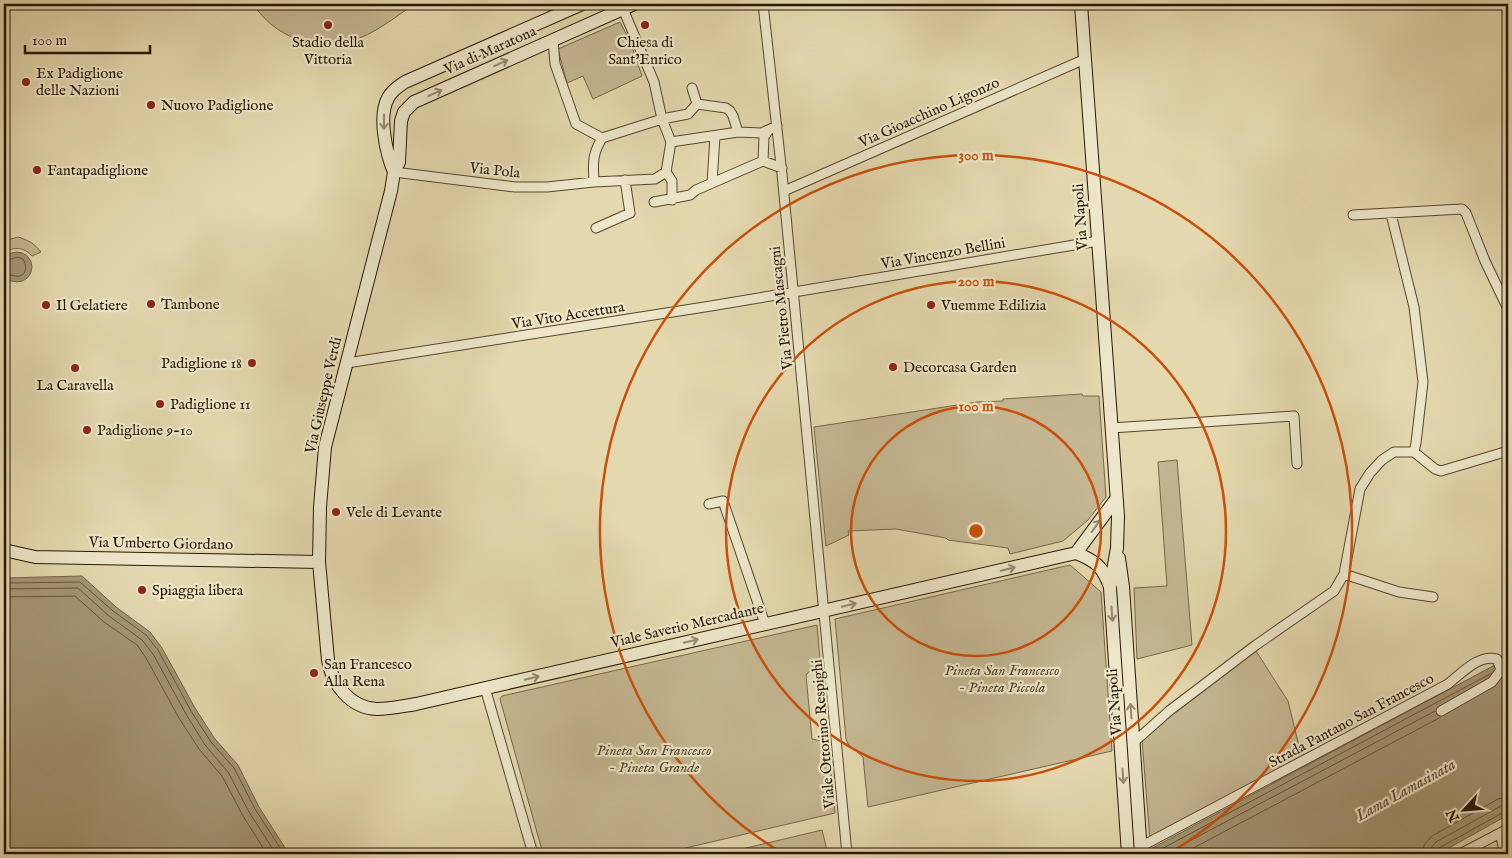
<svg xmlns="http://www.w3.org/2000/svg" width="1512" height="858" viewBox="0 0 1512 858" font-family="'IM FELL English',serif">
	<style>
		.green { fill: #c4b791; stroke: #76664a }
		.water { fill: #a49674; stroke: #726346 }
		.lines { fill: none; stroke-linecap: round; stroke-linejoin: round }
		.shore { stroke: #66563b; stroke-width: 1 }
		.street-casing { stroke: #56462d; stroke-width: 11 }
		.secondary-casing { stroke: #271602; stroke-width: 14 }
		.street { stroke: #ede6ca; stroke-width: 9 }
		.secondary { stroke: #ede6ca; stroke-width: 12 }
		.oneway { stroke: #948870 }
		.ring { fill: none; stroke: #cb4f0a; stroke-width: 2.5 }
		.poi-dot { fill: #8f2418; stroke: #ede6ca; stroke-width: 2 }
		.labels { text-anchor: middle; stroke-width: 4.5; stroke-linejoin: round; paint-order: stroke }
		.poi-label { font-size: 15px; fill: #271602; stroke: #ede6ca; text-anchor: start }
		.street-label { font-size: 15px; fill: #271602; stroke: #ede6ca }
		.park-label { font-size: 15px; font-style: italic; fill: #56462d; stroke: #ede6ca }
		.water-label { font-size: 16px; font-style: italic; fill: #594930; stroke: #ede6ca }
		.centre { fill: #cb4f0a; stroke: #ede6ca; stroke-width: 2.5 }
		.ring-label { font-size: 15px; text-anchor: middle; font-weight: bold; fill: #cb4f0a; stroke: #ede6ca; stroke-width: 4.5; stroke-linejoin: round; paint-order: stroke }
	</style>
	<rect width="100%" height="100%" fill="#e4d8ae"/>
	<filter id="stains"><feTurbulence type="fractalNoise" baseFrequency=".004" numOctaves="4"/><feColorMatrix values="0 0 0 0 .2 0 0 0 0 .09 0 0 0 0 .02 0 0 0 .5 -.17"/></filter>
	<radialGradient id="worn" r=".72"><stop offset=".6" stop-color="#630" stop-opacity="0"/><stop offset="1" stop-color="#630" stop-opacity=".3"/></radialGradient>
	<path class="green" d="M 253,4 L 414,4 C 396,17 373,35 351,41 C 313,52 274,36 253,4 Z
		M 620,22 L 630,41 L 642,76 L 593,99 L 583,76 L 567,83 L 558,49 Z
		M 18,237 C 28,240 34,243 41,252 L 32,256 C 24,247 14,246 4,253 L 4,241 Z
		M 1082,394 L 1083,396 L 1099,396 L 1106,497 L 1088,520 L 1063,541 L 1010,554 L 1008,548 L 948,540 L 946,538 L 896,529 L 848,531 L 849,535 L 826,546 L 814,427 L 977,402 L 1003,401 L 1003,399 Z
		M 1177,460 L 1192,645 L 1137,659 L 1134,588 L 1167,586 L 1158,462 Z
		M 1070,565 L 1101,592 L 1112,751 L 868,807 L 863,757 L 848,744 L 846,739 L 835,619 Z
		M 817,625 L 820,659 L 806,675 L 812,739 L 828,742 L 835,813 L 660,854 L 543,854 L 500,699 L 502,696 Z
		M 1256,651 L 1288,701 L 1298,742 L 1305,757 L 1150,840 L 1142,740 L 1170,715 Z
		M 822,830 L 828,854 L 721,854 Z"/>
	<path class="water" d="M2 267a15 15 0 1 1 30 0a15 15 0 1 1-30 0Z
		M 82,576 L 116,607 L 150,632 L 162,648 L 195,708 L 215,739 L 238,765 L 259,807 L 289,854 L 4,854 L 4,578 Z
		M 1508,658 L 1508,815 L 1438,854 L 1141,854 Z"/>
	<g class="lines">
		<path class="shore" d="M 4,261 L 18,257 L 23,259 C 28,267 26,278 15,276 C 10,276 8,272 4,272
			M 4,583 L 80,582 L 113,611 L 146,635 L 158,650 L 191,711 L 211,742 L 234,768 L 255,809 L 284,854
			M 4,589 L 78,588 L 109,616 L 142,640 L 153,654 L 186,714 L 205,745 L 228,772 L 249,812 L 276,854
			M 4,597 L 75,596 L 104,622 L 137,645 L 146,658 L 179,718 L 199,749 L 222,776 L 243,816 L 267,854
			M 1152,854 L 1492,673
			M 1165,854 L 1435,711
			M 1182,854 L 1441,717
			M 1423,854 L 1424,845 L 1432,836 L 1498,799 L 1508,797
			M 1430,854 L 1431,848 L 1436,842 L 1501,806 L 1508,805
			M 1436,854 L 1439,848 L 1504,812 L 1508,811"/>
		<g class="street-casing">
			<path id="street" d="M 763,4 L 782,174 L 847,854
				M 623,9 L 654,82 L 662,119 L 671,142 L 666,172 L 672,181 L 672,200
				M 553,40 L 555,64 L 576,124 L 602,138 L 662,119 L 688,114 L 697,104
				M 692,88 L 697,104 L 726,108 L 730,111 L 733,116 L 738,132
				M 671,142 L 738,132 L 761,133 L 777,126
				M 763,161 L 764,137 L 768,131
				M 394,172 L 515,187 L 547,187 L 594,182 L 655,179 L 666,172
				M 594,182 C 593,163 592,155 602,138
				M 712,183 L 715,136
				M 784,191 L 1085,59
				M 654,202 L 690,195 L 696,190 L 763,161 L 782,168
				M 1391,214 L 1414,307 L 1423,382 L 1416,443 L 1414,452
				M 1353,215 L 1462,209 L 1466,213 L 1485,261 L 1508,309
				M 596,228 L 630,213 L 625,180
				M 347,363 L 711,306 L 1098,241
				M 1111,428 L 1294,416 L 1297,464
				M 709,504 L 723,501 L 765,624
				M 1344,574 L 1399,592 L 1433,597
				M 485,688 L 533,854
				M 1133,743 L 1169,711 L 1256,645 L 1334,591 L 1344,574 L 1360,489 L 1370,473 L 1382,460 L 1394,452 L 1414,452 L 1435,469 L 1441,471 L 1508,451
				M 1500,833 L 1505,854
				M 1140,847 L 1448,684 C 1461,674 1478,654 1497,659 L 1501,670 L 1492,682 L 1441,711
				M 1460,854 L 1508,829"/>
		</g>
		<g class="secondary-casing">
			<path id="secondary" d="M 634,4 L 414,102 L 404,112 L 401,121 L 399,162 L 394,172 L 391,191 L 325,447 L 320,507 L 319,562 L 328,660 C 332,684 350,708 377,709 C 390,709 403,706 416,704 L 1076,553
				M 1081,4 L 1118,516 L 1117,548 L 1110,588 L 1128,854
				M 394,172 C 386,153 378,116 388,98 C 392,90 399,86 405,82 L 582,4
				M 4,550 L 35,557 L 319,562
				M 1076,553 L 1116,499
				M 1076,553 C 1096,561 1103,567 1110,587
				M 1119,558 L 1123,587 L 1141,854"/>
		</g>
		<use href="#street" class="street"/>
		<use href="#secondary" class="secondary"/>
	</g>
	<defs><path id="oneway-shaft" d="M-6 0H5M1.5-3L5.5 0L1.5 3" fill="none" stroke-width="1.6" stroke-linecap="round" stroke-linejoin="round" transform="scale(1.25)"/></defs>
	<g class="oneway">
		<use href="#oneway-shaft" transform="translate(501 63) rotate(-24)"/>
		<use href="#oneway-shaft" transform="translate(435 93) rotate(-24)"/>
		<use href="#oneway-shaft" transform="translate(384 122) rotate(90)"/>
		<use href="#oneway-shaft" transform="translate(1096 526) rotate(-54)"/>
		<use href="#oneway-shaft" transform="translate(1008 569) rotate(-13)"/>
		<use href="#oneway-shaft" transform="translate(849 605) rotate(-13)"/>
		<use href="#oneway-shaft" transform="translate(1112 614) rotate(86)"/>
		<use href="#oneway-shaft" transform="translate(691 641) rotate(-13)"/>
		<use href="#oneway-shaft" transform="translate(532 678) rotate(-13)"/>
		<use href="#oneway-shaft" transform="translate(1131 711) rotate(-94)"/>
		<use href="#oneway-shaft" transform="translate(1123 776) rotate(86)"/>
	</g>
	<g class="ring">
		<circle cx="976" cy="531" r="125"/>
		<circle cx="976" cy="531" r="250"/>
		<path d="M782 853A376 376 0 1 1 1170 853"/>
	</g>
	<g class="poi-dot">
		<circle cx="328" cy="25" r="5"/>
		<circle cx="645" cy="25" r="5"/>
		<circle cx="26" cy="82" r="5"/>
		<circle cx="151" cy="105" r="5"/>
		<circle cx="37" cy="170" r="5"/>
		<circle cx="151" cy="304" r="5"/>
		<circle cx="46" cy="305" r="5"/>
		<circle cx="931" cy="305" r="5"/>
		<circle cx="252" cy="363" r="5"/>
		<circle cx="893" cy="367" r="5"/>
		<circle cx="75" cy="368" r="5"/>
		<circle cx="160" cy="404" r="5"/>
		<circle cx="87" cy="430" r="5"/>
		<circle cx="336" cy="512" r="5"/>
		<circle cx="142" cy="590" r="5"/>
		<circle cx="314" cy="673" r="5"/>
	</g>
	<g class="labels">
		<g class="poi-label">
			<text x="328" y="47" text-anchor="middle">Stadio della<tspan x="328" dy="17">Vittoria</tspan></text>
			<text x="645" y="47" text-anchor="middle">Chiesa di<tspan x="645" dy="17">Sant'Enrico</tspan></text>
			<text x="36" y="78">Ex Padiglione<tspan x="36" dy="17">delle Nazioni</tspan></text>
			<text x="161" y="110">Nuovo Padiglione</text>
			<text x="47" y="175">Fantapadiglione</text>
			<text x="161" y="309">Tambone</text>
			<text x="56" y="310">Il Gelatiere</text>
			<text x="941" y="310">Vuemme Edilizia</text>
			<text x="242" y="368" text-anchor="end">Padiglione 18</text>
			<text x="903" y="372">Decorcasa Garden</text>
			<text x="75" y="390" text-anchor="middle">La Caravella</text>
			<text x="170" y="409">Padiglione 11</text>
			<text x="97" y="435">Padiglione 9-10</text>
			<text x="346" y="517">Vele di Levante</text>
			<text x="152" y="595">Spiaggia libera</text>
			<text x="324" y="669">San Francesco<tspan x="324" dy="17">Alla Rena</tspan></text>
		</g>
		<g class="street-label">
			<text transform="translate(490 50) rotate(-24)" y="5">Via di Maratona</text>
			<text transform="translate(929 112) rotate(-24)" y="5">Via Gioacchino Ligonzo</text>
			<text transform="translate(495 170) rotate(6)" y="5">Via Pola</text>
			<text transform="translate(1080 217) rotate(-94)" y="5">Via Napoli</text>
			<text transform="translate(943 253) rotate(-10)" y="5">Via Vincenzo Bellini</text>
			<text transform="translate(781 308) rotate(-96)" y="5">Via Pietro Mascagni</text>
			<text transform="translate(568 315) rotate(-9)" y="5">Via Vito Accettura</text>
			<text transform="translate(323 395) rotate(-77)" y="5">Via Giuseppe Verdi</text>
			<text transform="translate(161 543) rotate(1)" y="5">Via Umberto Giordano</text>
			<text transform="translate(687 625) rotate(-13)" y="5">Viale Saverio Mercadante</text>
			<text transform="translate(1114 702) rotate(-94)" y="5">Via Napoli</text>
			<text transform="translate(1351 720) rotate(-28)" y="5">Strada Pantano San Francesco</text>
			<text transform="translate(823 734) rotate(-95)" y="5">Viale Ottorino Respighi</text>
		</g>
		<g class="park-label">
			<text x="1002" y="675">Pineta San Francesco<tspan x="1002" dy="17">- Pineta Piccola</tspan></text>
			<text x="654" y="755">Pineta San Francesco<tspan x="654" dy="17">- Pineta Grande</tspan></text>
		</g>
		<g class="water-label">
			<text transform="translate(1405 789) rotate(-29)" y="6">Lama Lamasinata</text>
		</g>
	</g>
	<circle cx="976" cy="531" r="8" class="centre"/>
	<g class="ring-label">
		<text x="976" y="160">300 m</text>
		<text x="976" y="286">200 m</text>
		<text x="976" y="411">100 m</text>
	</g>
	<rect width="1512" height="858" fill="none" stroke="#e4d8ae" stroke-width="20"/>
	<rect x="5" y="5" width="1502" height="848" fill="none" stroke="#271602" stroke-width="2.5"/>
	<rect x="10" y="10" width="1492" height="838" fill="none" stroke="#271602"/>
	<g transform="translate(1464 810) rotate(244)" stroke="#ede6ca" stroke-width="4" paint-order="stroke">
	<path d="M0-4L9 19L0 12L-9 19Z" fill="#271602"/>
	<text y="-8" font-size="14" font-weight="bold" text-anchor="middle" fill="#271602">N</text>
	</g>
	<path d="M25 45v8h125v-8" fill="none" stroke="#271602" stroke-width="2.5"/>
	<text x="32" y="45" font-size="15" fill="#271602" stroke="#ede6ca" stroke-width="4" paint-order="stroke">100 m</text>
	<rect width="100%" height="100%" filter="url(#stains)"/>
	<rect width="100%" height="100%" fill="url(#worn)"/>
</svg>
